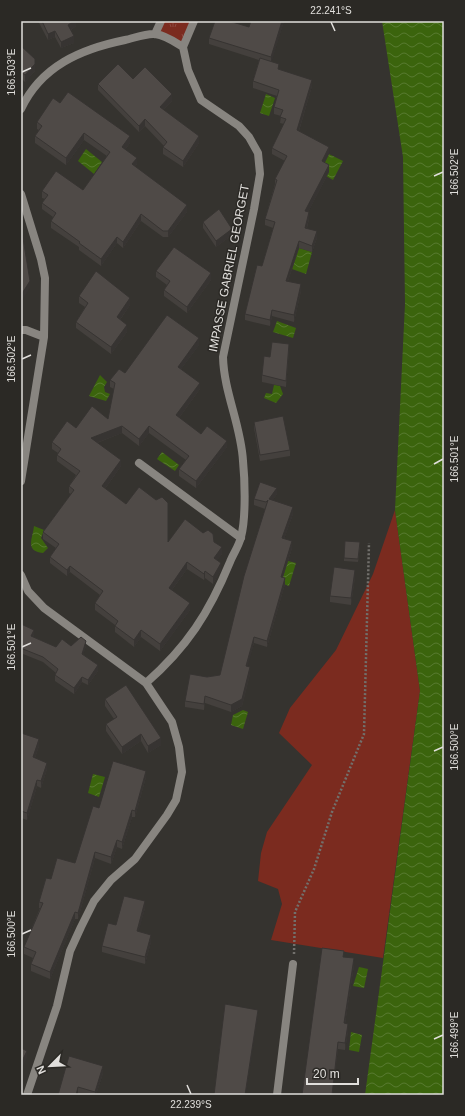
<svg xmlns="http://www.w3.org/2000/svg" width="465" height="1116" viewBox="0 0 465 1116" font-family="Helvetica,sans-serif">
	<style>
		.green { fill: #7b2b1f }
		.park { fill: url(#park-tufts) }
		.water { fill: url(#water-waves) }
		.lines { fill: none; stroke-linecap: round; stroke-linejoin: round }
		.path { stroke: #72706c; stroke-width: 2.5; stroke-dasharray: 2 2; stroke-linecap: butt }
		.lane { stroke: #888580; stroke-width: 8 }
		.street { stroke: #888580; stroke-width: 8 }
		.wall { fill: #44403d }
		.shaded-wall { fill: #373432 }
		.building { fill: #4f4a47; stroke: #373432 }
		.ticks { fill: none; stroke: #e1dfdc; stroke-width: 1.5 }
		.labels { text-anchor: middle; stroke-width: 3; stroke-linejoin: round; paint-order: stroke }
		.street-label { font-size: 12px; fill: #e1dfdc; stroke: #2b2925 }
		.neatline { fill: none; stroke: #e1dfdc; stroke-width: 1.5 }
		.ticks-label { font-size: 10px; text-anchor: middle; fill: #e1dfdc }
	</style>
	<defs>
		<pattern id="park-tufts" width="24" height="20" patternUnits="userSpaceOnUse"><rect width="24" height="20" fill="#7b2b1f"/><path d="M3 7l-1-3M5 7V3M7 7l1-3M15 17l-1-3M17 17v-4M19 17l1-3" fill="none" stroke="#8d493f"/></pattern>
		<pattern id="water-waves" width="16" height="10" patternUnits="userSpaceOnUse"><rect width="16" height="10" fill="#3b640d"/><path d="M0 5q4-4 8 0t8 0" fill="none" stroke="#577a30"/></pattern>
	</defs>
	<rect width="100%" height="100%" fill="#35332f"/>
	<path class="green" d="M 395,510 L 420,691 L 383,958 L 271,940 L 282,904 L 278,889 L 258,881 L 261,853 L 267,832 L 312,765 L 279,733 L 290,708 L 336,650 L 373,574 Z"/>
	<path class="park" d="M 161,21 L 194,21 L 183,47 L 155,34 Z"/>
	<path class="water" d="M 382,21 L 444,21 L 444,1095 L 365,1095 L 420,691 L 395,510 L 405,304 L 403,157 Z
		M 266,94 L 275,98 L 269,116 L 260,113 Z
		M 86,149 L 102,162 L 94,174 L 78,161 Z
		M 329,154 L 343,161 L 333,180 L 326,176 L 329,172 L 322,168 Z
		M 299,248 L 312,252 L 306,274 L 292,269 Z
		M 277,321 L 296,328 L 293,338 L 273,332 Z
		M 100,375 L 107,382 L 104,387 L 105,392 L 110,394 L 106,401 L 89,396 Z
		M 274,385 L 280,386 L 283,394 L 276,403 L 264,398 L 266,393 L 272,394 Z
		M 162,452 L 179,465 L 175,471 L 157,459 Z
		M 34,526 L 44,530 L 41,538 L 48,548 L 43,553 C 24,551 33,538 34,526 Z
		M 288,561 L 296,563 L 289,586 L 281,583 Z
		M 243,710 L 248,712 L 243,729 L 231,725 L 233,715 Z
		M 93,774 L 105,777 L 99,797 L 88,793 Z
		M 359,967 L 368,969 L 364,988 L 353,986 Z
		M 351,1032 L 362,1035 L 359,1052 L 349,1050 Z"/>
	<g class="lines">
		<path class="path" d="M 294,954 L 295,912 L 314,869 L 332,812 L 364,734 L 369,543"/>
		<path class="lane" d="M 139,463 L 241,538"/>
		<path class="street" d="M 155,34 L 161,21
			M 183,47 L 194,21
			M 21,109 C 41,66 81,49 125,40 C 134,38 147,33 155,34 C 165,35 175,42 183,47 L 188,70 L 201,100 L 239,126 L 249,137 L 258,153 L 260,174 L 254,209 L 223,357 C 224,393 241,425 243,461 C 245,481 246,519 241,537 C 239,546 233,554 230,562 C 209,613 187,647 146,683
			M 21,194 L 41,259 L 45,278 L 44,337
			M 21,330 L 26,330 L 44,337 L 21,481
			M 21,575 L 28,591 L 44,608 L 146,683 L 172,722 L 179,747 L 182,772 L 176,800 L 167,815 L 135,859 L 111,880 L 94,901 L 81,927 L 70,951 L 57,1006 L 27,1095
			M 277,1095 L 293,964"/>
	</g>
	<path class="wall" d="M 38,21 L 76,21 L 76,26 L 71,30 L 74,43 L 61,48 L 55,37 L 48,40 Z
		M 251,21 L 284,21 L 271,62 L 279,70 L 312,86 L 299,131 L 329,154 L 324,163 L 329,172 L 308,212 L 309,219 L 307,228 L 317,238 L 312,252 L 299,248 L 288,281 L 301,291 L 294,322 L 272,316 L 270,326 L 245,320 L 245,314 L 262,266 L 273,228 L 265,225 L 265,219 L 275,184 L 275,179 L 285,161 L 272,154 L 272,148 L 284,124 L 280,123 L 281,116 L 274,114 L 274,107 L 277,96 L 253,88 L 253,81 L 259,60 L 209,44 L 209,38 L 249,27 Z
		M 21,46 L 35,71 L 25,82 L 21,78 Z
		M 133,79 L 172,101 L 163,110 L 199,143 L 183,167 L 163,154 L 163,147 L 164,146 L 145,126 L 139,132 L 98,90 L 98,84 Z
		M 60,103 L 130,143 L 125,150 L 137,164 L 135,167 L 187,212 L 168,237 L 163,237 L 141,221 L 123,248 L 117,243 L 101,266 L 79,250 L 79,247 L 51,228 L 51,221 L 53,217 L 42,209 L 42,203 L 45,199 L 42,198 L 42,191 L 83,190 L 107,156 L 84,140 L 66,165 L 35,143 L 35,136 L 39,130 L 37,129 L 37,122 Z
		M 203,222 L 232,235 L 216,247 L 203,228 Z
		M 156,271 L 211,280 L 187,313 L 164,296 L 164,290 L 167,285 L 156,277 Z
		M 79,296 L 130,305 L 120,320 L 127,332 L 111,354 L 76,328 L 76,322 L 85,307 L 79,303 Z
		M 199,345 L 181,369 L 200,389 L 179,418 L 201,434 L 227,447 L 196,488 L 179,476 L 179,469 L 186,460 L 149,433 L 139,446 L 122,433 L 97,443 L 121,466 L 105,489 L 168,542 L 214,542 L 222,554 L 217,560 L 221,570 L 213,584 L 205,578 L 204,580 L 187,569 L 172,590 L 190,610 L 160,651 L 141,637 L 134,647 L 115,632 L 115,625 L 95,610 L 95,603 L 100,595 L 70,572 L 67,576 L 50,563 L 50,557 L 56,548 L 43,539 L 43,532 L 71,494 L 69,493 L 69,486 L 76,475 L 57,461 L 57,455 L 58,453 L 52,449 L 52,442 L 76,428 L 108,419 L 114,389 L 110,387 L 110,380 L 125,373 Z
		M 289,350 L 286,387 L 262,382 L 262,375 L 270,357 Z
		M 254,422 L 290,450 L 290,456 L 260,461 L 254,428 Z
		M 277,494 L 272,501 L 293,514 L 284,539 L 292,548 L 283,577 L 285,584 L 267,647 L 254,643 L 247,666 L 250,674 L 242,706 L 231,712 L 205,703 L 204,710 L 185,707 L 185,701 L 207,677 L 220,675 L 265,509 L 254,505 L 254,499 Z
		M 360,546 L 358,562 L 344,561 L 344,558 Z
		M 355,577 L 351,605 L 330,602 L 330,596 Z
		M 21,624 L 34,635 L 33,637 L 56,647 L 71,646 L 86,646 L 83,654 L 98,671 L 88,685 L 82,682 L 74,694 L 55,681 L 55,675 L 56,673 L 43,662 L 23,654 L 21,659 Z
		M 105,699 L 161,745 L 148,753 L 141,741 L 122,754 L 106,731 L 106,724 L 114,719 L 105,706 Z
		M 21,733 L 39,746 L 35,758 L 47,769 L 41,788 L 37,786 L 27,820 L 21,818 Z
		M 146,777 L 135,817 L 132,817 L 122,849 L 117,847 L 111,864 L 95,858 L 78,919 L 75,919 L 50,979 L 31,971 L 31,964 L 33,958 L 24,954 L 24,947 L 40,908 L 39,908 L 39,902 L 51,879 L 75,863 L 99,808 Z
		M 145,908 L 138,932 L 151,942 L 145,964 L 102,952 L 102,946 L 116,925 Z
		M 344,957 L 354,965 L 345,1024 L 348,1031 L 345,1050 L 338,1049 L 332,1095 L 302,1095 Z
		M 103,1073 L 96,1095 L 82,1095 L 78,1094 L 78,1095 L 58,1095 Z"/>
	<path class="shaded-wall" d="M 74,21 L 76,21 L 76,26 L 68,32 L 68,25 Z
		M 282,21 L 284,21 L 271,64 L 271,57 Z
		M 55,31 L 55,37 L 48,40 L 48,34 Z
		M 74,36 L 74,43 L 61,48 L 61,42 Z
		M 35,64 L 35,71 L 25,82 L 25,75 Z
		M 312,80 L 312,86 L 297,137 L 297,130 Z
		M 172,94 L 172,101 L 160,113 L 160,107 Z
		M 145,119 L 145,126 L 139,132 L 139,126 Z
		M 84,133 L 84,140 L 66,165 L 66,158 Z
		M 130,136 L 130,143 L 122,154 L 122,147 Z
		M 199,136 L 199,143 L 183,167 L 183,161 Z
		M 329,147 L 329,154 L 322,168 L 322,161 Z
		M 137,158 L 137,164 L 132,171 L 132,164 Z
		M 329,165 L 329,172 L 305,218 L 305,211 Z
		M 187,205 L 187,212 L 168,237 L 168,231 Z
		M 309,212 L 309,219 L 305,234 L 305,228 Z
		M 141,214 L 141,221 L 123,248 L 123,242 Z
		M 232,229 L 232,235 L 216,247 L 216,241 Z
		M 317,231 L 317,238 L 312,252 L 312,246 Z
		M 117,237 L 117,243 L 101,266 L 101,259 Z
		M 299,241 L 299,248 L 286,287 L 286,281 Z
		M 211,273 L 211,280 L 187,313 L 187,307 Z
		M 30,281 L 30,288 L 21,302 L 21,295 Z
		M 301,284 L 301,291 L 294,322 L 294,315 Z
		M 130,298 L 130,305 L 117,324 L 117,317 Z
		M 272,310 L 272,316 L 270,326 L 270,320 Z
		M 127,325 L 127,332 L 111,354 L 111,347 Z
		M 199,338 L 199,345 L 178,373 L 178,367 Z
		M 289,344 L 289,350 L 286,387 L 286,381 Z
		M 200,383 L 200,389 L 176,422 L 176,415 Z
		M 122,426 L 122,433 L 91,445 L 91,438 Z
		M 149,426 L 149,433 L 139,446 L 139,439 Z
		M 227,441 L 227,447 L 196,488 L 196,481 Z
		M 121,460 L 121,466 L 102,493 L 102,486 Z
		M 277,488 L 277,494 L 269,506 L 269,499 Z
		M 293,507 L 293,514 L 282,545 L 282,538 Z
		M 292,541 L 292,548 L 281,583 L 281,577 Z
		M 222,547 L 222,554 L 214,565 L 214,558 Z
		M 187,562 L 187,569 L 169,594 L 169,588 Z
		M 221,563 L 221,570 L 213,584 L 213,577 Z
		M 70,566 L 70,572 L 67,576 L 67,570 Z
		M 355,570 L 355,577 L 351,605 L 351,598 Z
		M 205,571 L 205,578 L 204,580 L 204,574 Z
		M 285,578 L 285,584 L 267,647 L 267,641 Z
		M 190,603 L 190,610 L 160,651 L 160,644 Z
		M 34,630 L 34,635 L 31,641 L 31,636 Z
		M 141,630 L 141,637 L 134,647 L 134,640 Z
		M 254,637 L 254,643 L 246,673 L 246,666 Z
		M 86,641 L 86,646 L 82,659 L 82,654 Z
		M 23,649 L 23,654 L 21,659 L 21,653 Z
		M 98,665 L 98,671 L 88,685 L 88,680 Z
		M 250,667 L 250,674 L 242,706 L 231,712 L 231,705 Z
		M 82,677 L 82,682 L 74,694 L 74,688 Z
		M 205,696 L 205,703 L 204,710 L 204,704 Z
		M 141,734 L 141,741 L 122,754 L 122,747 Z
		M 161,738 L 161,745 L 148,753 L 148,746 Z
		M 39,739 L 39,746 L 33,764 L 33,757 Z
		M 47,763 L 47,769 L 41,788 L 41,781 Z
		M 146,771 L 146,777 L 135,817 L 135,811 Z
		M 37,780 L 37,786 L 27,820 L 27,813 Z
		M 132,810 L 132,817 L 122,849 L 122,842 Z
		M 117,840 L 117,847 L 111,864 L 111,857 Z
		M 95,852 L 95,858 L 78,919 L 78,913 Z
		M 145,901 L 145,908 L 137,938 L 137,931 Z
		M 75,912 L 75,919 L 50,979 L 50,972 Z
		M 151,935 L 151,942 L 145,964 L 145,957 Z
		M 354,958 L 354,965 L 344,1030 L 344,1023 Z
		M 258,1010 L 258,1017 L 246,1095 L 245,1095 Z
		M 348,1024 L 348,1031 L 345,1050 L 345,1043 Z
		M 338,1042 L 338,1049 L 332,1095 Z
		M 27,1051 L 27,1058 L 21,1070 L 21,1063 Z
		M 103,1066 L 103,1073 L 96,1095 L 95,1095 L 95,1092 Z
		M 78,1087 L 78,1095 L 76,1095 Z"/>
	<path class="building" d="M 42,21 L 74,21 L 68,25 L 74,36 L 61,42 L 55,31 L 48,34 Z
		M 215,21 L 229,21 L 249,27 L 251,21 L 282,21 L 271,57 L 209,38 Z
		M 21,46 L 35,59 L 35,64 L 25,75 L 21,72 Z
		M 260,58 L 279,64 L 278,69 L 312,80 L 297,130 L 329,147 L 322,161 L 329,165 L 305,211 L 309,212 L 305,228 L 317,231 L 312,246 L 299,241 L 286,281 L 301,284 L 294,315 L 272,310 L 270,320 L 245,314 L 257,265 L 262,266 L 275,222 L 265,219 L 277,180 L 275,179 L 287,156 L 272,148 L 286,119 L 280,117 L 283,110 L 274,107 L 279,90 L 253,81 Z
		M 118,64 L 133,79 L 145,67 L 172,94 L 160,107 L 199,136 L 183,161 L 163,147 L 167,142 L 145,119 L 139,126 L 98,84 Z
		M 68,92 L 130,136 L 122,147 L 137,158 L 132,164 L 187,205 L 168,231 L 163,231 L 141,214 L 123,242 L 117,237 L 101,259 L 79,243 L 80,242 L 51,221 L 56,213 L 42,203 L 48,195 L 42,191 L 56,171 L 83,190 L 110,152 L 84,133 L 66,158 L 35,136 L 42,126 L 37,122 L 53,98 L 60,103 Z
		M 219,209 L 232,229 L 216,241 L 203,222 Z
		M 21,232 L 22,232 L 30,281 L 21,295 Z
		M 174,247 L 211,273 L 187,307 L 164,290 L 170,281 L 156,271 Z
		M 96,271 L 130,298 L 117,317 L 127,325 L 111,347 L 76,322 L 88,303 L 79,296 Z
		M 167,315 L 199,338 L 178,367 L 200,383 L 176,415 L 201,434 L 207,426 L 227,441 L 196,481 L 179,469 L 189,456 L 149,426 L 139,439 L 122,426 L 91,438 L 121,460 L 102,486 L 126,504 L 139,487 L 156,500 L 162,497 L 168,503 L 168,542 L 185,519 L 203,533 L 208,530 L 213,534 L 214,542 L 222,547 L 214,558 L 221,563 L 213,577 L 205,571 L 204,574 L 187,562 L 169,588 L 190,603 L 160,644 L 141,630 L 134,640 L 115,626 L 118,621 L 95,603 L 103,591 L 70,566 L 67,570 L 50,557 L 59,544 L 43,532 L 74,490 L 69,486 L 80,471 L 57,455 L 61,449 L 52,442 L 67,421 L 76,428 L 92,406 L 108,419 L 115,383 L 110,380 L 119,369 L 125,373 Z
		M 272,342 L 289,344 L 286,381 L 262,375 L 264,356 L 270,357 Z
		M 283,416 L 290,450 L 260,455 L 254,422 Z
		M 260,482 L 277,488 L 269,499 L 293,507 L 282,538 L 292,541 L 281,577 L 285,578 L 267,641 L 254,637 L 246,666 L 250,667 L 242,699 L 231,705 L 205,696 L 204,704 L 185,701 L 190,674 L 207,677 L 220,675 L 244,576 L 268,500 L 266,502 L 254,499 Z
		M 345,541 L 360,542 L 358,559 L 344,558 Z
		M 334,567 L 355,570 L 351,598 L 330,596 Z
		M 21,624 L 34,630 L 31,636 L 56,647 L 62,639 L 71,646 L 81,637 L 86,641 L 82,654 L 98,665 L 88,680 L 82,677 L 74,688 L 55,675 L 58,669 L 43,657 L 23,649 L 21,653 Z
		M 126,685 L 161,738 L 148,746 L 141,734 L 122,747 L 106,724 L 117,717 L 105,699 Z
		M 21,733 L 39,739 L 33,757 L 47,763 L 41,781 L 37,780 L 27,813 L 21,811 Z
		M 113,761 L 146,771 L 135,811 L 132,810 L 122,842 L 117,840 L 111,857 L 95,852 L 78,913 L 75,912 L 50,972 L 31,964 L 36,952 L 24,947 L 43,903 L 39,902 L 46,878 L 51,879 L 57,858 L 75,863 L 93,806 L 99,808 Z
		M 124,896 L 145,901 L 137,931 L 151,935 L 145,957 L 102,946 L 108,923 L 116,925 Z
		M 322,948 L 344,951 L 343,957 L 354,958 L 344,1023 L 348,1024 L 345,1043 L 338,1042 L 332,1095 L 302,1095 Z
		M 225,1004 L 258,1010 L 245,1095 L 214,1095 Z
		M 21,1048 L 27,1051 L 21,1063 Z
		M 69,1056 L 103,1066 L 95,1092 L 78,1087 L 76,1095 L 58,1095 Z"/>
	<path class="ticks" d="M 331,22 L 335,31M 22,72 L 31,68M 434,176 L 443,172M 22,359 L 31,355M 434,464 L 443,459M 22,647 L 31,643M 434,751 L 443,747M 22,934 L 31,930M 434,1039 L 443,1035M 187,1085 L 191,1094"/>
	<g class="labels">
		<g class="street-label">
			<text transform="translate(229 268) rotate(-79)" y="4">IMPASSE GABRIEL GEORGET</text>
		</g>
	</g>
	<rect width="465" height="1116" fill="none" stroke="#2b2925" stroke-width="44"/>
	<g transform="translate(50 1066) rotate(246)" stroke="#2b2925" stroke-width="3" paint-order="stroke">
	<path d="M0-3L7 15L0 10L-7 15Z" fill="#e1dfdc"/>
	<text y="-6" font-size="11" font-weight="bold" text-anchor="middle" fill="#e1dfdc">N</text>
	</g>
	<path d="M307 1078v6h51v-6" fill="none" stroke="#e1dfdc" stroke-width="2"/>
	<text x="313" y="1078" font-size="12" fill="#e1dfdc" stroke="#2b2925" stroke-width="3" paint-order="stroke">20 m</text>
	<rect x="22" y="22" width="421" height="1072" class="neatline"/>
	<g class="ticks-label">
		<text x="331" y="14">22.241°S</text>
		<text transform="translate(11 72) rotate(-90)" y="4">166.503°E</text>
		<text transform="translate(454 172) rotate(-90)" y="4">166.502°E</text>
		<text transform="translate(11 359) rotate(-90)" y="4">166.502°E</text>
		<text transform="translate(454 459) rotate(-90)" y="4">166.501°E</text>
		<text transform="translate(11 647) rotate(-90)" y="4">166.501°E</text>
		<text transform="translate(454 747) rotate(-90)" y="4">166.500°E</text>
		<text transform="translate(11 934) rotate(-90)" y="4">166.500°E</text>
		<text transform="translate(454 1035) rotate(-90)" y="4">166.499°E</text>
		<text x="191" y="1108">22.239°S</text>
	</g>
</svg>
